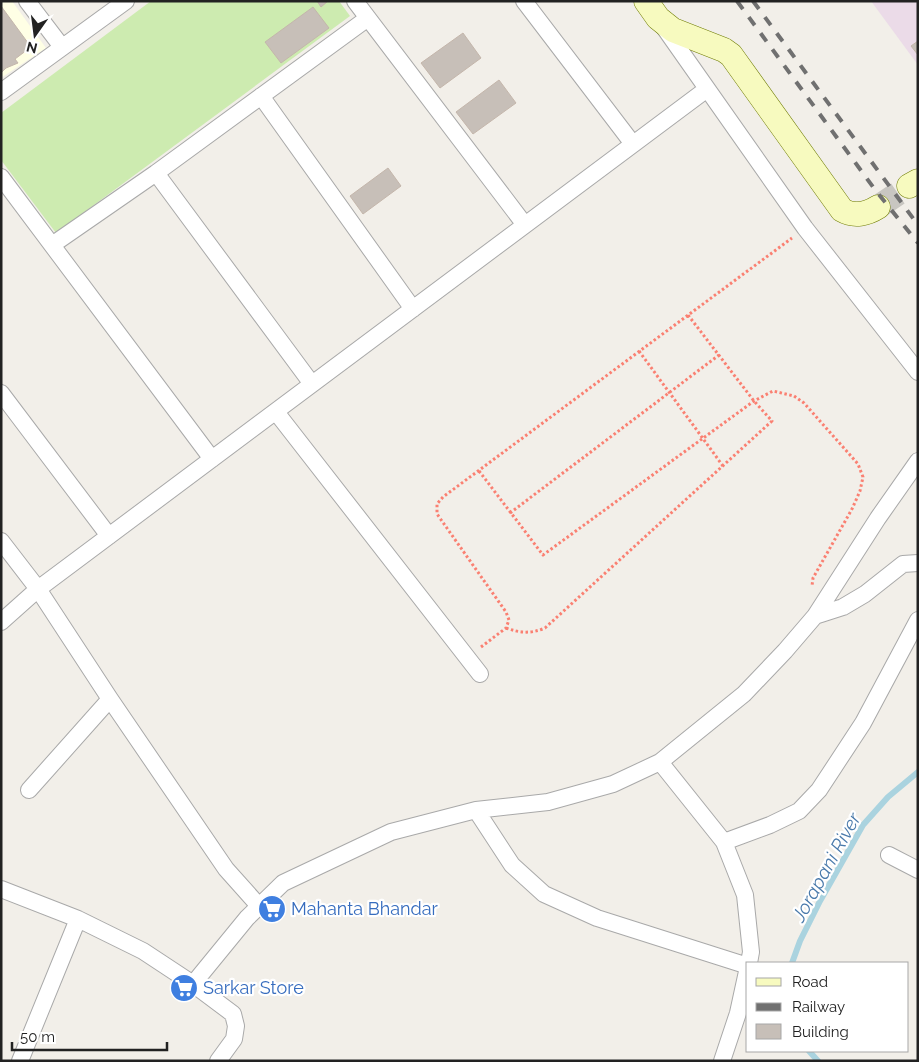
<svg xmlns="http://www.w3.org/2000/svg" width="919" height="1062" viewBox="0 0 919 1062" font-family="Raleway,sans-serif">
	<style>
		.industrial { fill: #ebdbe8 }
		.education { fill: #ffffe5 }
		.grass { fill: #cdebb0 }
		.lines { fill: none; stroke-linecap: round; stroke-linejoin: round }
		.stream { stroke: #aad3df; stroke-width: 6 }
		.building { fill: #c7bfb8; stroke: #c4b6ab }
		.secondary-tunnel { stroke: #c8c6c1; stroke-width: 24; stroke-dasharray: 24 12; stroke-linecap: butt }
		.street-casing { stroke: #a9a9a9; stroke-width: 18 }
		.secondary-casing { stroke: #707d05; stroke-width: 25 }
		.path { stroke: #fa8072; stroke-width: 3; stroke-dasharray: 2.5 2.5; stroke-linecap: butt }
		.street { stroke: #fff; stroke-width: 16 }
		.secondary { stroke: #f7fabf; stroke-width: 24 }
		.rail { stroke: #707070; stroke-width: 4; stroke-dasharray: 10 10; stroke-linecap: butt }
		.labels { text-anchor: middle; stroke-width: 4.5; stroke-linejoin: round; paint-order: stroke }
		.shop-label { font-size: 18px; fill: #366cbe; stroke: #fff; text-anchor: start }
		.water-label { font-size: 19px; font-style: italic; fill: #4a7aab; stroke: #fff }
	</style>
	<rect width="100%" height="100%" fill="#f2efe9"/>
	<path class="industrial" d="M 871,1 L 918,1 L 918,65 Z"/>
	<path class="education" d="M 1,1 L 12,1 L 46,48 L 1,78 Z"/>
	<path class="grass" d="M 151,1 L 339,1 L 350,16 L 56,233 L 1,160 L 1,113 Z"/>
	<g class="lines">
		<path class="stream" d="M 792,963 L 800,941 L 820,901 L 863,825 L 888,797 L 918,772
			M 809,1051 L 818,1061"/>
	</g>
	<path class="building" d="M 317,1 L 328,1 L 321,7 Z
		M 1,6 L 31,47 L 15,59 L 18,63 L 6,68 L 1,73 Z
		M 313,7 L 329,28 L 281,63 L 265,42 Z
		M 463,33 L 481,58 L 440,88 L 421,63 Z
		M 918,41 L 918,55 L 911,46 Z
		M 499,80 L 516,103 L 473,134 L 456,112 Z
		M 388,168 L 401,186 L 363,214 L 350,196 Z"/>
	<g class="lines">
		<path class="secondary-tunnel" d="M 878,207 L 909,186"/>
		<g class="street-casing">
			<path id="street" d="M 27,1 L 62,47
				M 355,1 L 525,225
				M 524,1 L 633,144
				M 663,26 L 805,228 L 918,372
				M 1,92 L 126,1
				M 261,96 L 413,309
				M 156,173 L 312,384
				M 1,177 L 212,459
				M 52,245 L 156,173 L 368,18
				M 1,393 L 109,536
				M 276,412 L 480,674
				M 1,541 L 38,589 L 110,699 L 226,869 L 259,906
				M 815,616 L 843,607 L 865,594 L 903,564 L 918,563
				M 1,622 L 38,589 L 707,89
				M 29,790 L 110,699
				M 476,810 L 512,865 L 544,894 L 597,918 L 748,966
				M 724,842 L 770,825 L 799,811 L 819,790 L 863,723 L 918,620
				M 889,855 L 918,870
				M 1,889 L 78,919 L 143,951 L 193,984 L 233,1014 L 236,1026 L 234,1039 L 218,1061
				M 749,963 L 751,952 L 745,895 L 724,842 L 660,762 L 744,694 L 785,651 L 815,616 L 878,518 L 918,461
				M 193,984 L 247,918 L 283,883 L 391,832 L 476,810 L 548,802 L 613,784 L 660,762
				M 20,1061 L 78,919
				M 722,1061 L 738,1013 L 748,967"/>
		</g>
		<g class="secondary-casing">
			<path id="secondary" d="M 646,1 L 658,18 L 673,30 L 724,50 L 731,55 L 842,210 C 854,217 867,214 878,207
				M 909,186 L 918,181"/>
		</g>
		<path class="path" d="M 639,351 L 723,466
			M 479,471 L 543,555 L 754,401 L 773,391 L 794,396 L 804,403 L 858,464 L 863,477 L 860,491 L 852,509 L 813,578 L 812,586
			M 510,513 L 719,355
			M 506,628 C 520,633 531,634 545,628 L 772,421 L 754,401 L 688,315
			M 481,647 L 506,628 L 509,620 L 506,612 L 437,514 L 437,504 L 443,497 L 792,238"/>
		<use href="#street" class="street"/>
		<use href="#secondary" class="secondary"/>
		<path class="rail" d="M 737,1 L 876,191 L 918,243
			M 753,1 L 918,225"/>
	</g>
	<defs>
		<g id="supermarket-disc" transform="scale(1.4375)"><circle r="9.5" fill="#3f7fe0" stroke="#fff"/><path d="M-6-5.5h2.5l.6 2H6L4.5 2H-2.5L-4.4-4H-6ZM-1.5 3.2a1.3 1.3 0 1 0 .1 0ZM3 3.2a1.3 1.3 0 1 0 .1 0Z" fill="#fff"/></g>
	</defs>
	<g fill-rule="evenodd">
		<use href="#supermarket-disc" x="272" y="909"/>
		<use href="#supermarket-disc" x="184" y="988"/>
	</g>
	<g class="labels">
		<g class="shop-label">
			<text x="291" y="915">Mahanta Bhandar</text>
			<text x="203" y="994">Sarkar Store</text>
		</g>
		<g class="water-label">
			<text transform="translate(826 867) rotate(-61)" y="7">Jorapani River</text>
		</g>
	</g>
	<rect width="919" height="1062" fill="none" stroke="#222222" stroke-width="5"/>
	<rect x="746" y="962" width="162" height="90" fill="#ffffff" stroke="#a7a7a7"/>
	<rect x="756" y="978" width="25" height="8" fill="#f7fabf" stroke="#a7a7a7"/>
	<text x="792" y="987" font-size="15" fill="#222222">Road</text>
	<rect x="756" y="1003" width="25" height="8" fill="#707070" stroke="#a7a7a7"/>
	<text x="792" y="1012" font-size="15" fill="#222222">Railway</text>
	<rect x="756" y="1024" width="25" height="15" fill="#c7bfb8" stroke="#a7a7a7"/>
	<text x="792" y="1037" font-size="15" fill="#222222">Building</text>
	<g transform="translate(35 35) rotate(194)" stroke="#ffffff" stroke-width="4" paint-order="stroke">
	<path d="M0-4L9 19L0 12L-9 19Z" fill="#222222"/>
	<text y="-8" font-size="14" font-weight="bold" text-anchor="middle" fill="#222222">N</text>
	</g>
	<path d="M12 1042v8h155v-8" fill="none" stroke="#222222" stroke-width="2.5"/>
	<text x="20" y="1042" font-size="15" fill="#222222" stroke="#ffffff" stroke-width="4" paint-order="stroke">50 m</text>
</svg>
